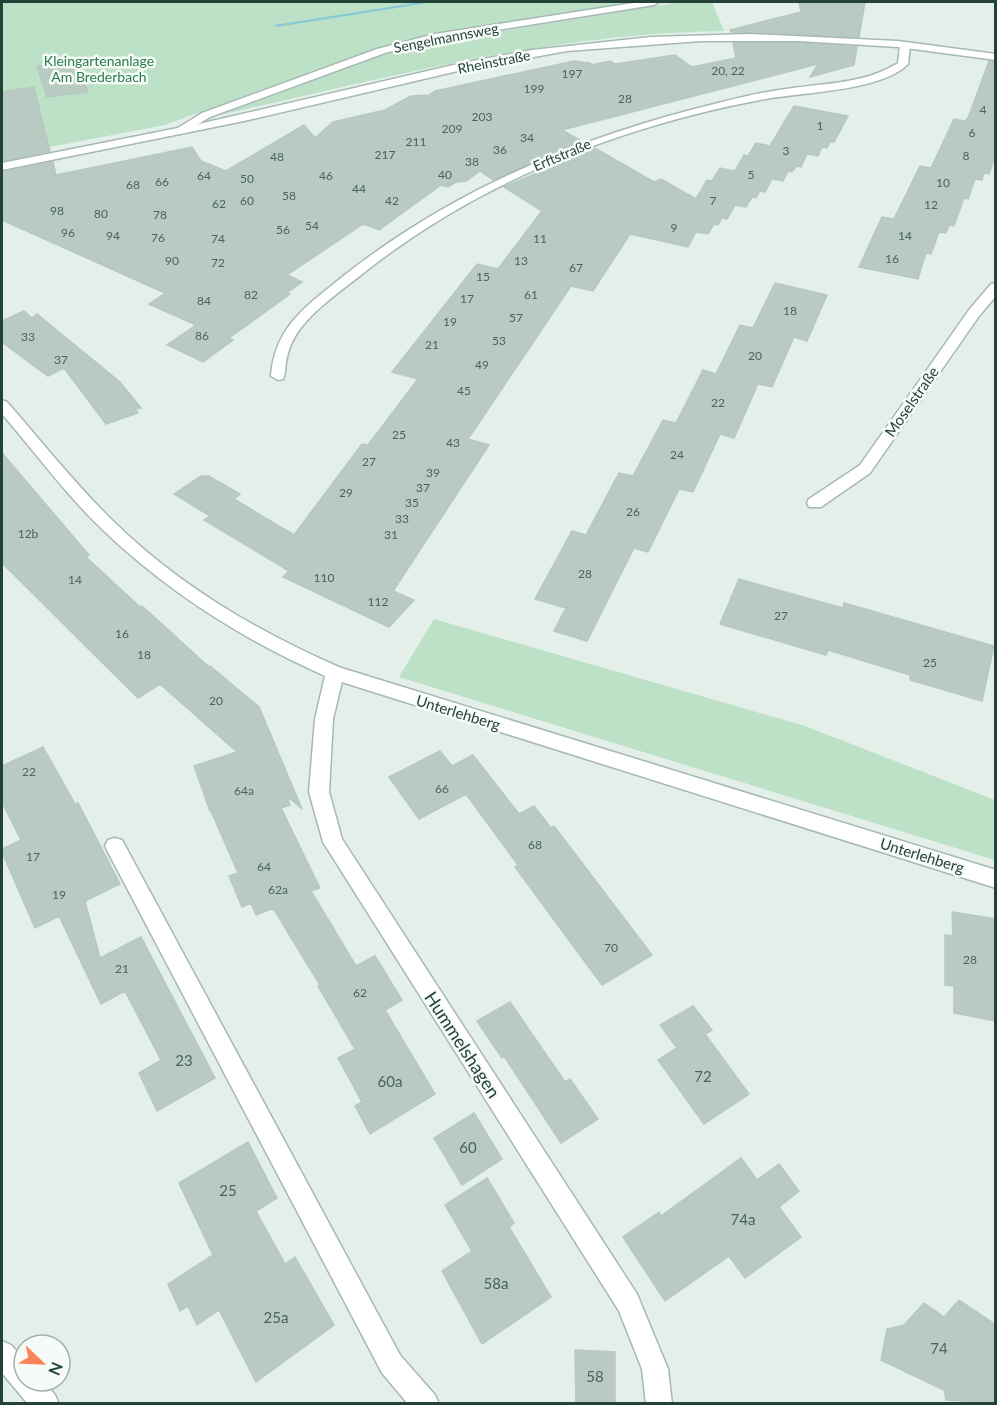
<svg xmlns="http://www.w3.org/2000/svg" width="997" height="1405" viewBox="0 0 997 1405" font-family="Lato,sans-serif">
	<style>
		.green { fill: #bce1c7 }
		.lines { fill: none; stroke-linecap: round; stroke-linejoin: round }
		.stream { fill: #8ac9d6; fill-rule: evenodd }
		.building { fill: #b9cac3; stroke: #b6c9c1; stroke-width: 1.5 }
		.service-casing { stroke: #a6b8b2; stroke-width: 3 }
		.minor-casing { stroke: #a6b8b2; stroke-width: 3 }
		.tertiary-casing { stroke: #a6b8b2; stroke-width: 3 }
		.service { fill: #fff; fill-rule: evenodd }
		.minor { fill: #fff; fill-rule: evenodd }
		.tertiary { fill: #fff; fill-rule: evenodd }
		.labels { text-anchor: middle; stroke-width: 5; stroke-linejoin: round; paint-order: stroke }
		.number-label { font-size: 12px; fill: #48645c }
		.far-street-label { font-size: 14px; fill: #22423a; stroke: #f6fbf8 }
		.far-park-label { font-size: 14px; fill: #2a7c4b; stroke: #f6fbf8 }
		.street-label { font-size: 15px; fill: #22423a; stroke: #f6fbf8 }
		.near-number-label { font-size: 15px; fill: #48645c }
		.near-street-label { font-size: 18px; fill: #22423a; stroke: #f6fbf8 }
	</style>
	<rect width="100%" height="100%" fill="#e4efea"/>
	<path class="green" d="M 2,2 L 639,2 L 440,33 L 383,46 L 165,125 L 50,147 L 36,94 L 2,99 Z
		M 679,2 L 712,2 L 724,31 C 553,33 386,78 220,115 L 342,69 L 411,46 Z
		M 434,619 L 805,726 L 995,800 L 995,860 L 399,677 Z"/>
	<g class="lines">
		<path class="stream" d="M 421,2 L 434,2 L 277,27 L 274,25 Z"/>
	</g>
	<path class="building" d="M 799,2 L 865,2 L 859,37 L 731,32 L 730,30 L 801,12 Z
		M 733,43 L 799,43 L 857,47 L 854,65 L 810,77 L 818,64 L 562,130 L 583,142 L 493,180 L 480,171 L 466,181 L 456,182 L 448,187 L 441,185 L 379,230 L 363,224 L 287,275 L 302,282 L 287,293 L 290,294 L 229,338 L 233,340 L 203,362 L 167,345 L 196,325 L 149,304 L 165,293 L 2,220 L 2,172 L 53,162 L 56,175 L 192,147 L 201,161 L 226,171 L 304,125 L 315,138 L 333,122 L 385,110 L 411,96 L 429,95 L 435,91 L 574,61 L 590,63 L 592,65 L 610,61 L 615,64 L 675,55 L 692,67 L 736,58 Z
		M 79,60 L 88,92 L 47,97 L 37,66 Z
		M 989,61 L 996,62 L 996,154 L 989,174 L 984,173 L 982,180 L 975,179 L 968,199 L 964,198 L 954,226 L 949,225 L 946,233 L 939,232 L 931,254 L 926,253 L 918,279 L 859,267 L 882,217 L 894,219 L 920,166 L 931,168 L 954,119 L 965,121 L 968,118 Z
		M 34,87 L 50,151 L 2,161 L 2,92 Z
		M 794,106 L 848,116 L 834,142 L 830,142 L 827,148 L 822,147 L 818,156 L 807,154 L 801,167 L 796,166 L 792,172 L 788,171 L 783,181 L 772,179 L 765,192 L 760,191 L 756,198 L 752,197 L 746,207 L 735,205 L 727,219 L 722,218 L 718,225 L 714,224 L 708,234 L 696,232 L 688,247 L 630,234 L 593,291 L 571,286 L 468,439 L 489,445 L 393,591 L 414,600 L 389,627 L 283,577 L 289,571 L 204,520 L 210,516 L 174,494 L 201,476 L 209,476 L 240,494 L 228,504 L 234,499 L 294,535 L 362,444 L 368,445 L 418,379 L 392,372 L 477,264 L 498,269 L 542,211 L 504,187 L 595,148 L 654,182 L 661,179 L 696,199 L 707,180 L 712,181 L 720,168 L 735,171 L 744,155 L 748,156 L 756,143 L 770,146 Z
		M 775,283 L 827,295 L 807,341 L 794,337 L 772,387 L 758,384 L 734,438 L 720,434 L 693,492 L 679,489 L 648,552 L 634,548 L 587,641 L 554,631 L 566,608 L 535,599 L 572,531 L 586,535 L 619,473 L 633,476 L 663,420 L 676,423 L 703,370 L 716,374 L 740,325 L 753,328 Z
		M 24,311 L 32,318 L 37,314 L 120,382 L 141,408 L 135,409 L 138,413 L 106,424 L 64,368 L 48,376 L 2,342 L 2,321 Z
		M 2,453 L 89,555 L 86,557 L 140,607 L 142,606 L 209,667 L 210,666 L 259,707 L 302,809 L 287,796 L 290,805 L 281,808 L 320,888 L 311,891 L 356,966 L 375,956 L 402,1000 L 385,1010 L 435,1094 L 370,1134 L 355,1106 L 362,1102 L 338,1058 L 355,1049 L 318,986 L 320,985 L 273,908 L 256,915 L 251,903 L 242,907 L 229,876 L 238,873 L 211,811 L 210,811 L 194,766 L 237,752 L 160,684 L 138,698 L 2,563 Z
		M 739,579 L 843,608 L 844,603 L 994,646 L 982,701 L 910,680 L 910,675 L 828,650 L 826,655 L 720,624 Z
		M 43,747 L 75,804 L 78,803 L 120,884 L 85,901 L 100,958 L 141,937 L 215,1078 L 157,1111 L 139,1073 L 161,1060 L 125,991 L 101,1004 L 59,916 L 35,928 L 2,852 L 2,849 L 21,840 L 2,802 L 2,766 Z
		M 440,751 L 452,766 L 473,755 L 519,814 L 534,806 L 551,828 L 554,826 L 652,955 L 602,985 L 515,867 L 518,865 L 466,794 L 419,819 L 389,777 Z
		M 952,912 L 996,919 L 996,1021 L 954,1013 L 954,986 L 945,985 L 945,935 L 953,936 Z
		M 510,1002 L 565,1082 L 570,1079 L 598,1119 L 561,1143 L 504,1056 L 502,1058 L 477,1021 Z
		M 693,1006 L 712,1030 L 705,1034 L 749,1094 L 704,1124 L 658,1060 L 677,1048 L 660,1025 Z
		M 474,1113 L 502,1159 L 462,1185 L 434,1138 Z
		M 248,1142 L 277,1198 L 256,1211 L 285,1264 L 295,1257 L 334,1325 L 256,1382 L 219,1310 L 197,1325 L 188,1306 L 180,1311 L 168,1284 L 213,1255 L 179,1183 Z
		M 741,1158 L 757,1180 L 779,1164 L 799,1191 L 779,1207 L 801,1237 L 745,1278 L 729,1256 L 665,1301 L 623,1237 L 659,1212 L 661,1216 Z
		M 487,1178 L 514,1223 L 509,1227 L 551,1297 L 482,1344 L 442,1271 L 472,1251 L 445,1205 Z
		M 959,1300 L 996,1325 L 996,1403 L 946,1400 L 944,1390 L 881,1360 L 887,1329 L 904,1325 L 924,1303 L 944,1317 Z
		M 575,1350 L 615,1352 L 615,1404 L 576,1404 Z"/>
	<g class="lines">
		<g class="service-casing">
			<path id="service" d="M 640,2 L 659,2 L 654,5 L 435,40 L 385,53 L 210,117 L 183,133 L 179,134 L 173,131 L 202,113 L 377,49 L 435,34 Z
				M 335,666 L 996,870 L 996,888 L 329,678 L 326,673 L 329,668 Z
				M 115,838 L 122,840 L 400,1355 L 435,1395 L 439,1404 L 408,1404 L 382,1373 L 108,852 L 105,846 L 108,840 Z"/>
		</g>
		<g class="minor-casing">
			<path id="minor" d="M 905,42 L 910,45 L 908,64 C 881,92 799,92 760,100 C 617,127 476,183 361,275 C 341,291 317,307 300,329 C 293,338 288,350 286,362 C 285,368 286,373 283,379 L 278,380 L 271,376 C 275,325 309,304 346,274 C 457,187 585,135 722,102 C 745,96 769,91 793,88 C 829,83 866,83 898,63 L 900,45 Z
				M 996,283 L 996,296 L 979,316 L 870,473 L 821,507 L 809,507 L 807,503 L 809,499 L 860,465 L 969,310 L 991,284 Z
				M 2,400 L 7,402 C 42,442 75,484 113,521 C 178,585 258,632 341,668 L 344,673 L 333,719 L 329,792 L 342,839 L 637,1294 L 668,1369 L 672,1404 L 646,1404 L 642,1369 L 619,1311 L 323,842 L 309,792 L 315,719 L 325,676 C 244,640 169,593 104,531 C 66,495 36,453 2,414 Z
				M 2,1341 L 11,1345 L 24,1359 L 24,1381 L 43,1381 L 55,1395 L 59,1404 L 28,1404 L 2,1373 Z"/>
		</g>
		<g class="tertiary-casing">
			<path id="tertiary" d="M 750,34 L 898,41 L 996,54 L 996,60 L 898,47 L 799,41 L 701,41 L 567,51 L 462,70 L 244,121 L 2,170 L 2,163 L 203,123 L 462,63 L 532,50 L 651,37 Z"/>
		</g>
		<use href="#service" class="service"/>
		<use href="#minor" class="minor"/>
		<use href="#tertiary" class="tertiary"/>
	</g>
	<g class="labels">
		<g class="number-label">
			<text x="728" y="75">20, 22</text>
			<text x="572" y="78">197</text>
			<text x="534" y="93">199</text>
			<text x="625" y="103">28</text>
			<text x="983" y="114">4</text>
			<text x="482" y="121">203</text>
			<text x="820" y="130">1</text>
			<text x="452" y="133">209</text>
			<text x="972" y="137">6</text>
			<text x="527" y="142">34</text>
			<text x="416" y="146">211</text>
			<text x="500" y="154">36</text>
			<text x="786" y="155">3</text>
			<text x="385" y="159">217</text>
			<text x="966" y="160">8</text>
			<text x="277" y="161">48</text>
			<text x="472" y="166">38</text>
			<text x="445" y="179">40</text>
			<text x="751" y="179">5</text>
			<text x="204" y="180">64</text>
			<text x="326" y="180">46</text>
			<text x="247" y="183">50</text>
			<text x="162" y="186">66</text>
			<text x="943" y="187">10</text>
			<text x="133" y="189">68</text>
			<text x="359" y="193">44</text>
			<text x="289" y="200">58</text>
			<text x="247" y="205">60</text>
			<text x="392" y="205">42</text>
			<text x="713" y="205">7</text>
			<text x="219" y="208">62</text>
			<text x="931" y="209">12</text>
			<text x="57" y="215">98</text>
			<text x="101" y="218">80</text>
			<text x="160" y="219">78</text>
			<text x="312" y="230">54</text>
			<text x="674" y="232">9</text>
			<text x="283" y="234">56</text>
			<text x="68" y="237">96</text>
			<text x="113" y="240">94</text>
			<text x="905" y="240">14</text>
			<text x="158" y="242">76</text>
			<text x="218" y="243">74</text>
			<text x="540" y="243">11</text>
			<text x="892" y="263">16</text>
			<text x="172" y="265">90</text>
			<text x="521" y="265">13</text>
			<text x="218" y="267">72</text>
			<text x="576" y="272">67</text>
			<text x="483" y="281">15</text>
			<text x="251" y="299">82</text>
			<text x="531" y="299">61</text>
			<text x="467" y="303">17</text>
			<text x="204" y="305">84</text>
			<text x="790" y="315">18</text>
			<text x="516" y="322">57</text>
			<text x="450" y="326">19</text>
			<text x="202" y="340">86</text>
			<text x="28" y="341">33</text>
			<text x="499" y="345">53</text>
			<text x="432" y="349">21</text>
			<text x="755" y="360">20</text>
			<text x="61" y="364">37</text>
			<text x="482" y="369">49</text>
			<text x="464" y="395">45</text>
			<text x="718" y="407">22</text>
			<text x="399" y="439">25</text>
			<text x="453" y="447">43</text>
			<text x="677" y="459">24</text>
			<text x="369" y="466">27</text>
			<text x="433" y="477">39</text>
			<text x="423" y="492">37</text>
			<text x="346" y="497">29</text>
			<text x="412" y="507">35</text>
			<text x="633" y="516">26</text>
			<text x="402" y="523">33</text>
			<text x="28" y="538">12b</text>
			<text x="391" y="539">31</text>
			<text x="585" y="578">28</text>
			<text x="324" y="582">110</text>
			<text x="75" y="584">14</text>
			<text x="378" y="606">112</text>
			<text x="781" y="620">27</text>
			<text x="122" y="638">16</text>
			<text x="144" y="659">18</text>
			<text x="930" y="667">25</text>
			<text x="216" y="705">20</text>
			<text x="29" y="776">22</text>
			<text x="442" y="793">66</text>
			<text x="244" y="795">64a</text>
			<text x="535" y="849">68</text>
			<text x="33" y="861">17</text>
			<text x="264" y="871">64</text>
			<text x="278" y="894">62a</text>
			<text x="59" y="899">19</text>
			<text x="611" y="952">70</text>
			<text x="970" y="964">28</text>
			<text x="122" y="973">21</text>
			<text x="360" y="997">62</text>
		</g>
		<g class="far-street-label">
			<text transform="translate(446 38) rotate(-11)" y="5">Sengelmannsweg</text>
			<text transform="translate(494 62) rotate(-11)" y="5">Rheinstraße</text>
			<text transform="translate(562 155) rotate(-23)" y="5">Erftstraße</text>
		</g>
		<g class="far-park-label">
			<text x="99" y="66">Kleingartenanlage<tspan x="99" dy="16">Am Brederbach</tspan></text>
		</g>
		<g class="street-label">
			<text transform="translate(912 402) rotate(-55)" y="5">Moselstraße</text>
			<text transform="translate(458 713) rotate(17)" y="5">Unterlehberg</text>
			<text transform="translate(922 856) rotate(17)" y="5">Unterlehberg</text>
		</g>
		<g class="near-number-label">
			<text x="184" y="1066">23</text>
			<text x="703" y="1082">72</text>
			<text x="390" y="1087">60a</text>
			<text x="468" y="1153">60</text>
			<text x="228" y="1196">25</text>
			<text x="743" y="1225">74a</text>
			<text x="496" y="1289">58a</text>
			<text x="276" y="1323">25a</text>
			<text x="939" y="1354">74</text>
			<text x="595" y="1382">58</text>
		</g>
		<g class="near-street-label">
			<text transform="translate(462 1045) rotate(57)" y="6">Hummelshagen</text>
		</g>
	</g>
	<rect width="997" height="1405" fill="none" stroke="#22423a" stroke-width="6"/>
	<g transform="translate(42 1363) rotate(113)"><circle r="28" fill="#f6fbf8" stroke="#a1b1ac" stroke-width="1.5"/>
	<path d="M0-4.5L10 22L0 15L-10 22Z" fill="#fa8257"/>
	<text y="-9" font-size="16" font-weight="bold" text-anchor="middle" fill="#22423a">N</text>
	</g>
</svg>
